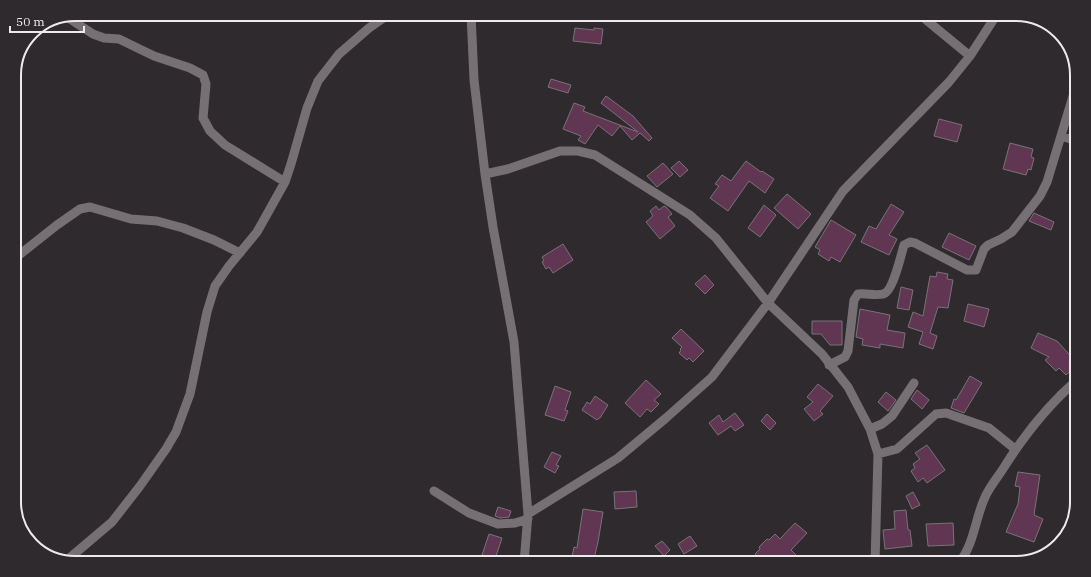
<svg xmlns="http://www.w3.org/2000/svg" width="1091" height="577" viewBox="0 0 1091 577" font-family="'IBM Plex Serif',serif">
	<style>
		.building { fill: #603652; stroke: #797377 }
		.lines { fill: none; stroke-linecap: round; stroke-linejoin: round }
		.minor { stroke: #767074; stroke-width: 9 }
		.rim { fill: none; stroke: #eeeaec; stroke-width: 2 }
	</style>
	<rect width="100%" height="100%" fill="#2f2a2d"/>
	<path class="building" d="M 575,28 L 594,30 L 594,28 L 603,29 L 601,44 L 573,41 Z
		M 551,79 L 571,85 L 568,93 L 548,87 Z
		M 606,96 L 633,116 L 652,138 L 649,141 L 640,133 L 632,140 L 620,126 L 612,136 L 598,125 L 585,144 L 578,140 L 581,136 L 563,129 L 574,103 L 585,107 L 583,111 L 638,132 L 601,103 Z
		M 939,119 L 962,125 L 957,142 L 934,136 Z
		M 1010,143 L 1033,149 L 1031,157 L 1034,158 L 1031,170 L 1028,169 L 1026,175 L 1003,169 Z
		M 679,161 L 688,170 L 680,177 L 671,168 Z
		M 746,161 L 761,172 L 762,171 L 774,179 L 765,193 L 749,181 L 728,211 L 710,198 L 719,186 L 715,184 L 722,175 L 731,181 Z
		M 663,163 L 673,174 L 657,187 L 647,176 Z
		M 787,194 L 811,214 L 798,229 L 774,208 Z
		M 891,204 L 904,212 L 889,235 L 897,239 L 889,255 L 861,242 L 869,226 L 876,229 Z
		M 764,205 L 776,215 L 760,237 L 748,228 Z
		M 656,206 L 659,210 L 664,206 L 666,207 L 672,214 L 668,217 L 675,226 L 660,239 L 646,222 L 653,216 L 650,211 Z
		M 1034,213 L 1054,222 L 1051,230 L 1029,221 Z
		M 831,220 L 856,235 L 840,262 L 831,257 L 829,261 L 818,254 L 820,250 L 815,247 Z
		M 949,233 L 976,246 L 969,260 L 942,247 Z
		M 563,244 L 573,260 L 553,273 L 549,267 L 546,269 L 542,262 L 544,261 L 542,257 Z
		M 937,272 L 948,274 L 947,279 L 953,280 L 948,308 L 938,307 L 930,333 L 937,336 L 933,349 L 919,344 L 923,332 L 908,327 L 913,312 L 923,316 L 930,276 L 936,277 Z
		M 705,275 L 714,285 L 705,294 L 695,284 Z
		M 901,287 L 913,290 L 909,310 L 897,308 Z
		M 968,304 L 989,309 L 984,327 L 964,321 Z
		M 860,309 L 890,315 L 887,330 L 905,333 L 903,348 L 880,344 L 880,348 L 862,345 L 863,339 L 856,337 Z
		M 812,321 L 842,321 L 842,345 L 830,345 L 821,334 L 812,334 Z
		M 681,329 L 704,351 L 693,362 L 689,358 L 687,360 L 679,353 L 681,350 L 680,349 L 682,347 L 672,338 Z
		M 1038,333 L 1057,341 L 1077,363 L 1077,365 L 1066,375 L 1059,368 L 1056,371 L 1045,360 L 1049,357 L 1031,348 Z
		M 970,376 L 982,383 L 964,413 L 951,408 L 954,399 L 956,400 Z
		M 646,380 L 661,394 L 654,400 L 659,404 L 651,412 L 647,409 L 640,417 L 625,403 Z
		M 818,384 L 833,396 L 820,411 L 823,414 L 814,421 L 804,409 L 813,402 L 807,397 Z
		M 555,386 L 571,392 L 565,410 L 568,411 L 564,421 L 545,415 Z
		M 917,390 L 929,400 L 922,409 L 911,399 Z
		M 886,392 L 896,400 L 888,411 L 878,402 Z
		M 595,396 L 608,405 L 600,418 L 599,418 L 597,420 L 582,410 L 587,402 L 590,404 Z
		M 735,413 L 744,425 L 735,431 L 731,426 L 718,435 L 709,423 L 719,415 L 723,422 Z
		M 767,414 L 776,423 L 770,430 L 761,421 Z
		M 927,445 L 945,470 L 927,483 L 923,478 L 918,482 L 911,471 L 915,468 L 913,464 L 920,459 L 915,453 Z
		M 552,452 L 561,456 L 556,465 L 559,466 L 555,473 L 544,467 Z
		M 1018,472 L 1040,475 L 1034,515 L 1043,519 L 1034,542 L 1006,532 L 1018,504 L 1020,487 L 1015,486 Z
		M 636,491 L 637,507 L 615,509 L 614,492 Z
		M 913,492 L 920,505 L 912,509 L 906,496 Z
		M 498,507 L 511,511 L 509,517 L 500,518 L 495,516 Z
		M 583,509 L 603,512 L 598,542 L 593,563 L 574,563 L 575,558 L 572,557 L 574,547 L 577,548 Z
		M 906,510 L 908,530 L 910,530 L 912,546 L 885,549 L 883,530 L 895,529 L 894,511 Z
		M 795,523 L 807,533 L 791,550 L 796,555 L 789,563 L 765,563 L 755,554 L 760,549 L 759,547 L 767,539 L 769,540 L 775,534 L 780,539 Z
		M 953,523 L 954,545 L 928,546 L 926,524 Z
		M 489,534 L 502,538 L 495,559 L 482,555 Z
		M 690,536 L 697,546 L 684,554 L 678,544 Z
		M 662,541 L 670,550 L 664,556 L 655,546 Z"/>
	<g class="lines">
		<path class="minor" d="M 471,14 L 474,80 L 485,174 L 493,227 L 514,342 L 528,514 L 524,563
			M 919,14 L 970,56
			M 67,17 L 93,34 L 104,38 L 119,39 L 154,56 L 190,68 L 203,75 L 206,84 L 203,118 L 210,131 L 225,145 L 285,182
			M 1061,136 L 1077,141
			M 485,174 L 508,169 L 560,151 L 578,151 L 595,155 L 690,215 L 716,238 L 768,303 L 822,354 L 848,387 L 870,429 L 878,454 L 875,563
			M 14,259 L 57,225 L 80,209 L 90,207 L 131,219 L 157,221 L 183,228 L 214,240 L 240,253
			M 829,365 L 845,357 L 848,351 L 854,300 L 858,294 C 866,293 876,296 883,294 C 893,292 901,255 904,245 L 910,242 L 915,243 L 967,270 L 976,270 L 984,249 L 988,245 L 1001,239 L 1012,232 L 1040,196 L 1047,182 L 1077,83
			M 870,429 L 882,424 L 892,416 L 914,383
			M 878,454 L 897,449 L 936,414 L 946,413 L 989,428 L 1015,449
			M 434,491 L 469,513 L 498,524 L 515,523 L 528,519
			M 528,514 L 618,458 L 666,418 L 712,377 L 768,303 L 843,191 L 949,82 L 970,56 L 997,14
			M 66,561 L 112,522 L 140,486 L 166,449 L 176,432 L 190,394 L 207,312 L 215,286 L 229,266 L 257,232 L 285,182 L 291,164 L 307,108 L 318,81 L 339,54 L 369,28 L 389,14
			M 959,563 C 975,543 975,517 986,495 C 990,487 996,479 1001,472 C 1022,438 1047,406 1077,380"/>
	</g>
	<path d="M0 0H1091V577H0ZM75 21H1016A54 54 0 0 1 1070 75V502A54 54 0 0 1 1016 556H75A54 54 0 0 1 21 502V75A54 54 0 0 1 75 21Z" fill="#2f2a2d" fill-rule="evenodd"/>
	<path class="rim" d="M75 21H1016A54 54 0 0 1 1070 75V502A54 54 0 0 1 1016 556H75A54 54 0 0 1 21 502V75A54 54 0 0 1 75 21Z"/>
	<path d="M10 26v6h74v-6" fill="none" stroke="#eeeaec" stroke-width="2"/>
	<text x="16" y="26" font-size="12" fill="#eeeaec" stroke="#2f2a2d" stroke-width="3" paint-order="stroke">50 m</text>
</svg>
